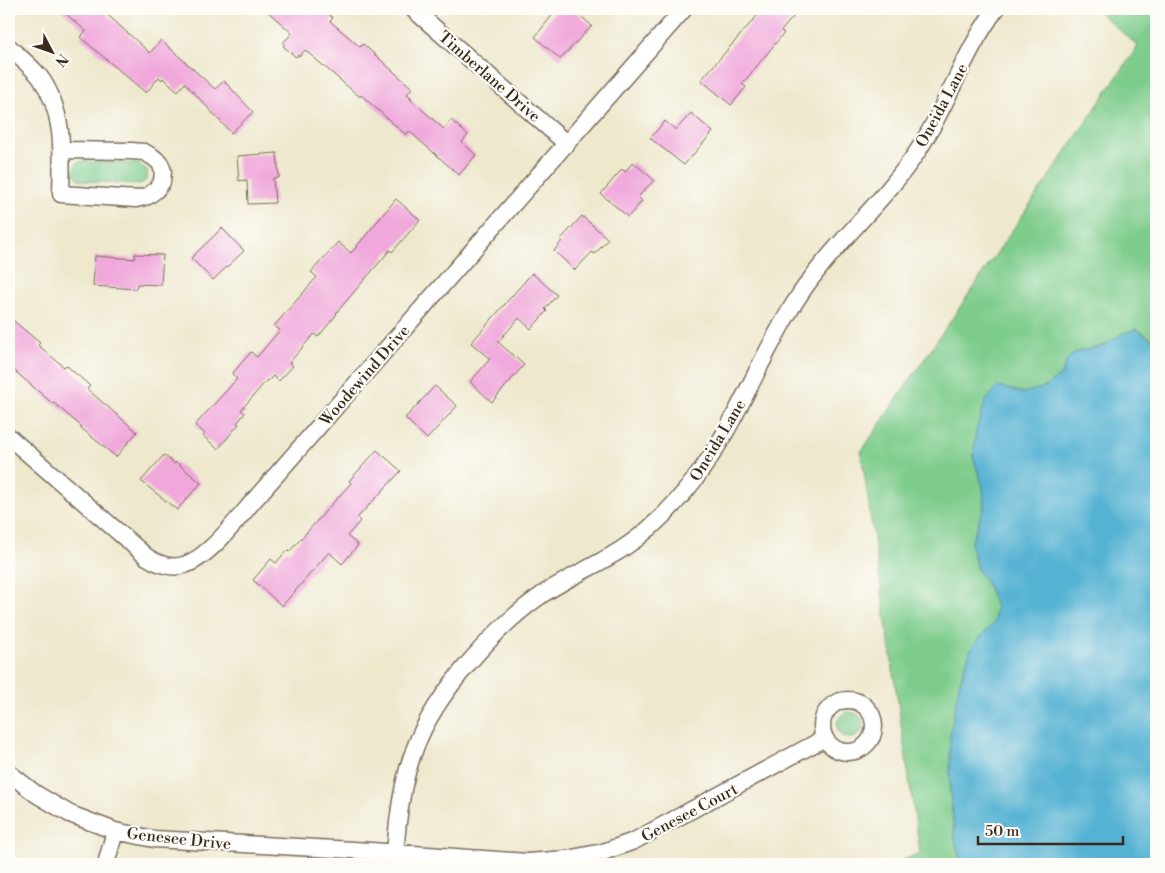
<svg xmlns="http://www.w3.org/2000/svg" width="1165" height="873" viewBox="0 0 1165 873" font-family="'Libre Bodoni',serif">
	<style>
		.green { fill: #7dcc8c; stroke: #5c7b55 }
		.water { fill: #55b2d3; stroke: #486e78 }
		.building { fill: #f0a8db }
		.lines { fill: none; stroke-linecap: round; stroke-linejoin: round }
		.street-casing { stroke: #7a6c5b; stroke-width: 19 }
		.street { stroke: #fff; stroke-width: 16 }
		.labels { text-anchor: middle; stroke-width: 4.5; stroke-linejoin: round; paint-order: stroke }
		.street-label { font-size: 16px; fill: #3b2a1e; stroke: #fdfcf7 }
	</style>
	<rect width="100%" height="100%" fill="#fdfcf7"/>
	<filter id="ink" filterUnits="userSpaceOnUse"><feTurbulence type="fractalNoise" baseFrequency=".02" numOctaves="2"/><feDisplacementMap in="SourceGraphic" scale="10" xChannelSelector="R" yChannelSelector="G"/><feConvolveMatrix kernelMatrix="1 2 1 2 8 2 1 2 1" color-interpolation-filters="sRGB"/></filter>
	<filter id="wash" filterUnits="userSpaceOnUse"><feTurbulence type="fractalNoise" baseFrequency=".0096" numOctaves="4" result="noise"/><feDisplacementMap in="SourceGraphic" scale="20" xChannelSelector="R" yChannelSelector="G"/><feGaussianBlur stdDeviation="1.12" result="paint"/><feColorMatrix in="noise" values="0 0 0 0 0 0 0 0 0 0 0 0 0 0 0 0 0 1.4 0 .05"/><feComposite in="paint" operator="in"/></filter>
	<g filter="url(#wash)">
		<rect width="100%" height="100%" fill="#eee8cd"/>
		<path class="green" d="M 1095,9 L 1136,9 L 1137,13 C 1147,13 1149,9 1156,9 L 1156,124 L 1153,152 L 1156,181 L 1156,341 L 1137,329 L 1123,333 L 1103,346 L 1076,352 L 1067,359 L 1062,374 L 1045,387 L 1023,393 L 1010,389 L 973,457 L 983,486 L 984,507 L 971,543 L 977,569 L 989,588 L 996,607 L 994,623 L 980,637 L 971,649 L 960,681 L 950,789 L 955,839 L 961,864 L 893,864 L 920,853 L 861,452 L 1138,46 Z
			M 84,161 L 139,164 L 147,170 C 149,178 146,182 139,184 L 83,181 L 78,179 L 72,170 L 78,162 Z
			M837 725a13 13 0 1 1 26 0a13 13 0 1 1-26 0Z"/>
		<path class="water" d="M 1137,329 L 1149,338 L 1156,341 L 1156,864 L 961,864 L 955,839 L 950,789 L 950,734 L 960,681 L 971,649 L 980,637 L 994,623 L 996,607 L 989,588 L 977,569 L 971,543 L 984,507 L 983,486 L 973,457 L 976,430 L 986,400 L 998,386 L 1023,393 L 1045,387 L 1062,374 L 1067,359 L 1076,352 L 1103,346 L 1123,333 Z"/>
		<g id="blocks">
			<path class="building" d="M 60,9 L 101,9 L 150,53 L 161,40 L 215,89 L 224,81 L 253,112 L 231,133 L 185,83 L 178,91 L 163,78 L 162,80 L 159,77 L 146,93 L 80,37 L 86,31 Z
				M 265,9 L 322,9 L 333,18 L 330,21 L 360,47 L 363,44 L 412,88 L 407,94 L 412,98 L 410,99 L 444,129 L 451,120 L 468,135 L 462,142 L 476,155 L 459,175 L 409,131 L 406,135 L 361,95 L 360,97 L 305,50 L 300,56 L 298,55 L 296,57 L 283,46 L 285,44 L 283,43 L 292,33 Z
				M 557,9 L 573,9 L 592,26 L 560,59 L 535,37 Z
				M 763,9 L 800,9 L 781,31 L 784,33 L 742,84 L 746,87 L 731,105 L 701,80 Z
				M 691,113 L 713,132 L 684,165 L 650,138 L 665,121 L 676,130 Z
				M 277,153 L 279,178 L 273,178 L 275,203 L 248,204 L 247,180 L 239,181 L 237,156 Z
				M 633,162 L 654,180 L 638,197 L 642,201 L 628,217 L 601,194 L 622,169 L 625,172 Z
				M 396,199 L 420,220 L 392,252 L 390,250 L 336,313 L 337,314 L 318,337 L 314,334 L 289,363 L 293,366 L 279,381 L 273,376 L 268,381 L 267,380 L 241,410 L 245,413 L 237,423 L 239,424 L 218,449 L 203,436 L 205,434 L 195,425 L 237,379 L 232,374 L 251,352 L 257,357 L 280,330 L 274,326 L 317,277 L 311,272 L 338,242 L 351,253 Z
				M 582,216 L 608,239 L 595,254 L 592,252 L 575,270 L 554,251 L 562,241 L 560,240 Z
				M 222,228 L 244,251 L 213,280 L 191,258 Z
				M 135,254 L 163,255 L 161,285 L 137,284 L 136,289 L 93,286 L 95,256 L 135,259 Z
				M 532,273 L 557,295 L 545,309 L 547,311 L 531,329 L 519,318 L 498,342 L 524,365 L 492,402 L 470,382 L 490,359 L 471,343 Z
				M 9,317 L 40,343 L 38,345 L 64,367 L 66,365 L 90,386 L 87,389 L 137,432 L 116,457 L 80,427 L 82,427 L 54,403 L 53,404 L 9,366 Z
				M 435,386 L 457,406 L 427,439 L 405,418 Z
				M 377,450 L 401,471 L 357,518 L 360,521 L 347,536 L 358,545 L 342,564 L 329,552 L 282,606 L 253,580 L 271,559 L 276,563 L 287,550 L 289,552 L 351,483 L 349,481 Z
				M 164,455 L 175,464 L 176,462 L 201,483 L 177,510 L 141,481 Z"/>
		</g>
	</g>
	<g filter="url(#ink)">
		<use href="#blocks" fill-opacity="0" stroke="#7a6c5b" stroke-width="1"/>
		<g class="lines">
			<g class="street-casing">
				<path id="street" d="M 413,9 L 567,144
					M 9,47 C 19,57 31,66 40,77 C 65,112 62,154 61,194 L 136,199 L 148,196 L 156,190 L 162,182 L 163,171 L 160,163 L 153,157 L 144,152 L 131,151 L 62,150
					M 9,437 L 147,557 C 158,564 171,569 184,565 C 209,558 238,518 256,498 L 684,9
					M822 726a26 26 0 1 1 52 0a26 26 0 1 1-52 0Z
					M 9,773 L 36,794 L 70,814 L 115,831 L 154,839 L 371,851 L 528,862 L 567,859 L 603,852 L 634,841 L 825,738
					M 395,853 C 398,817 402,781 415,748 C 435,694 496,626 543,594 C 569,577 597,565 622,549 C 650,531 675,505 695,479 C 736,425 759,359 795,302 C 830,246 883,204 919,149 C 948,104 964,52 996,9
					M 106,864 L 115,831"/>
			</g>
			<use href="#street" class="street"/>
		</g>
	</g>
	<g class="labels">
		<g class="street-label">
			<text transform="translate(490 76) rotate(41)" y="6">Timberlane Drive</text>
			<text transform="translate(941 105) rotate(-62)" y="6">Oneida Lane</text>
			<text transform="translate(364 375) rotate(-49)" y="6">Woodewind Drive</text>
			<text transform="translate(717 440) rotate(-59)" y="6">Oneida Lane</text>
			<text transform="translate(689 812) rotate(-28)" y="6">Genesee Court</text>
			<text transform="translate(179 838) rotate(6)" y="6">Genesee Drive</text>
		</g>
	</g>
	<rect width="1165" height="873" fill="none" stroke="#fdfcf7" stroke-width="30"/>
	<g transform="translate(52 52) rotate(131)" stroke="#fdfcf7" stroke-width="4" paint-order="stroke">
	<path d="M0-4L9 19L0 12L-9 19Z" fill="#3b2a1e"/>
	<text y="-8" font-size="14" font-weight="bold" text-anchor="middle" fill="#3b2a1e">N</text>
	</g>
	<path d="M978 836v8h145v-8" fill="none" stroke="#3b2a1e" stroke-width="2.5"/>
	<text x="985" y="836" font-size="15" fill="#3b2a1e" stroke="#fdfcf7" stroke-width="4" paint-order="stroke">50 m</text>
</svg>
